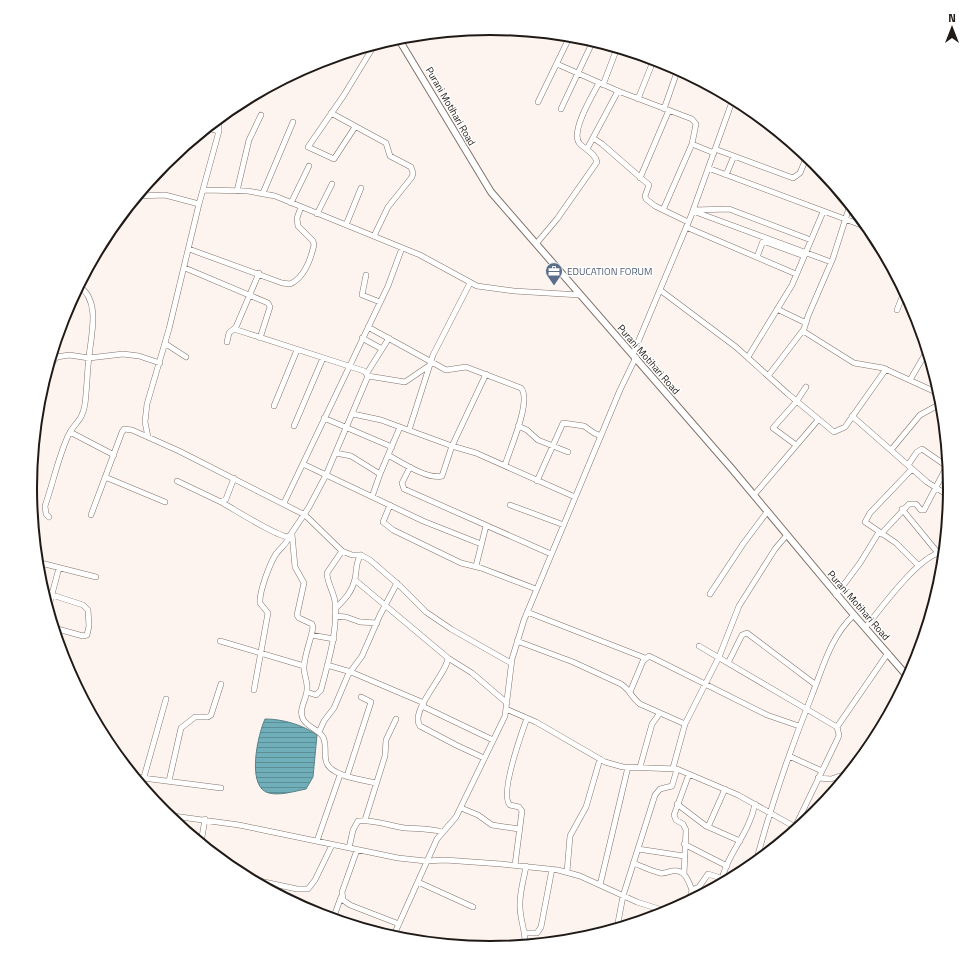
<svg xmlns="http://www.w3.org/2000/svg" width="980" height="976" viewBox="0 0 980 976" font-family="'Titillium Web',sans-serif">
	<style>
		.water { fill: url(#water-rules); stroke: #588288 }
		.lines { fill: none; stroke-linecap: round; stroke-linejoin: round }
		.minor-casing { stroke: #81736b; stroke-width: 6 }
		.major-casing { stroke: #81736b; stroke-width: 8 }
		.minor { stroke: #fff; stroke-width: 5 }
		.major { stroke: #fff; stroke-width: 6 }
		.labels { text-anchor: middle; stroke-width: 3; stroke-linejoin: round; paint-order: stroke }
		.street-label { font-size: 10px; fill: #201a17; stroke: #fff }
		.service-label { font-size: 10px; fill: #4e5e75; stroke: #fff; text-anchor: start }
		.rim { fill: none; stroke: #201a17; stroke-width: 2 }
	</style>
	<defs>
		<pattern id="water-rules" width="6" height="5" patternUnits="userSpaceOnUse"><rect width="6" height="5" fill="#70afb9"/><path d="M0 2.5h6" fill="none" stroke="#5c8e95"/></pattern>
	</defs>
	<rect width="100%" height="100%" fill="#fef4ef"/>
	<path class="water" d="M 265,719 C 283,719 303,725 317,735 L 313,777 L 306,789 C 295,791 277,797 266,792 C 247,783 258,734 265,719 Z"/>
	<g class="lines">
		<g class="minor-casing">
			<path id="minor" d="M 557,64 L 618,91 L 692,119 L 696,124 L 692,144 L 714,153
				M 603,85 L 617,48
				M 638,99 L 654,59
				M 538,102 L 570,36
				M 732,102 L 749,109
				M 561,109 L 593,41
				M 664,109 L 678,69
				M 331,113 L 386,143 L 390,156 L 411,167 L 413,173 L 412,177 L 388,207 L 374,236
				M 355,127 L 334,159 L 308,147 L 344,95 L 375,44
				M 207,128 L 219,131
				M 593,138 L 602,144 L 649,185 L 645,196 L 646,199 L 655,206 L 688,222
				M 587,149 L 618,91
				M 715,149 L 793,178 L 800,173 L 805,161
				M 708,168 L 869,228
				M 726,175 L 734,156
				M 640,178 L 669,110
				M 204,190 L 248,191 L 275,196 L 420,255 L 477,286 L 514,291 L 580,295
				M 237,191 L 249,140 L 261,115
				M 263,193 L 293,122
				M 137,196 L 165,195 L 199,204
				M 291,203 L 309,166
				M 663,210 L 692,144
				M 694,210 L 729,209 L 811,240
				M 693,211 L 831,262
				M 317,214 L 332,184
				M 346,225 L 361,188
				M 686,227 L 796,274
				M 536,244 L 557,219 L 597,162 C 595,153 586,150 580,144 C 569,133 593,94 599,83
				M 189,249 L 282,283 L 290,284 C 304,278 311,258 314,245 L 313,241 L 298,226 L 297,218 L 301,207
				M 757,257 L 763,241 L 804,256
				M 185,268 L 268,303 L 270,307 L 260,338
				M 366,275 L 362,295 L 380,302
				M 660,290 L 736,347 L 788,394 L 834,432 L 845,427 L 886,369
				M 777,309 L 806,323
				M 897,310 L 904,292
				M 368,327 L 446,370 L 466,367 L 521,388 C 532,400 510,449 505,465
				M 803,331 L 854,363 L 883,368 L 940,394
				M 362,338 L 382,349
				M 227,342 L 229,333 L 236,327 L 259,273
				M 166,344 L 186,357
				M 53,351 L 57,357
				M 633,354 L 691,216 L 733,99
				M 748,357 L 792,285 L 823,212
				M 367,373 L 389,338
				M 46,375 L 54,360 L 57,357 L 69,355 L 89,358 L 123,354 L 139,356 L 160,363
				M 368,376 L 405,382 L 430,365
				M 768,376 L 804,329 L 808,316 L 833,258 L 850,205
				M 910,380 L 927,351
				M 274,406 L 297,350
				M 353,414 L 381,420 L 452,446 L 476,453 L 575,497
				M 852,416 L 927,482 L 949,496
				M 324,418 L 392,447
				M 294,426 L 323,358
				M 518,426 L 527,430 L 538,440 L 568,452
				M 409,430 L 433,355 L 470,283
				M 70,432 L 114,455
				M 148,437 L 145,422 L 147,404 L 169,329 L 199,204 L 219,131 L 219,118
				M 796,445 L 773,428 L 796,402 L 806,387
				M 891,450 L 920,415 L 942,403
				M 336,453 L 351,456 L 380,474 L 372,497
				M 388,455 C 401,462 428,480 442,476 L 452,446 L 486,374
				M 303,464 L 423,521 L 481,544
				M 908,465 L 917,452 L 922,449 L 948,467
				M 410,467 L 402,483 L 404,489 L 551,554
				M 912,469 L 870,513 L 865,522 L 896,543 L 918,565
				M 380,474 L 400,427
				M 105,477 L 165,502
				M 177,481 L 221,502 L 226,499 L 234,478
				M 537,481 L 563,423 L 584,426 L 594,433 L 601,436
				M 754,495 L 818,420
				M 221,502 C 234,509 277,537 289,537 L 309,507 L 326,475 L 368,376 L 364,371 L 234,329
				M 284,503 L 388,286 L 402,248
				M 390,505 L 383,522 L 393,530 L 461,563 L 481,568 L 536,589
				M 510,505 L 564,525
				M 902,509 L 938,553
				M 91,515 L 122,432 L 124,429 L 132,430 L 179,451 L 305,515 L 342,551 L 352,555 L 361,555 L 370,560 L 400,586 L 426,612 L 451,629 L 511,663
				M 49,517 L 46,514 L 45,506 C 53,483 58,458 68,436 C 74,422 82,423 85,404 C 87,388 87,373 89,357 C 91,335 101,301 79,286
				M 292,534 L 295,567 L 304,583 L 297,615 L 299,618 L 312,624 L 313,627 C 311,640 305,653 304,666 C 303,674 308,681 307,689 C 307,699 298,709 303,719 C 307,727 318,729 323,737 C 327,744 324,753 326,761 C 329,776 363,780 376,783
				M 881,534 L 909,504 L 916,504 L 921,510 L 924,510 L 947,466
				M 37,562 L 96,577
				M 476,566 L 486,526
				M 355,580 L 448,658 C 447,674 409,711 420,726 L 456,745 L 484,758
				M 43,592 L 83,605 L 88,610 L 89,626 L 87,635 L 83,636 L 54,628
				M 710,594 L 743,544 L 767,512
				M 836,595 L 860,563 L 879,532
				M 336,608 C 345,599 352,592 355,579 C 357,570 355,563 361,555
				M 48,609 L 59,568
				M 527,612 L 645,658
				M 335,616 L 346,617 L 360,622 L 377,623
				M 865,628 C 880,610 921,552 944,552
				M 311,635 L 334,639
				M 220,641 L 304,666
				M 517,641 L 573,662 L 621,684 C 630,690 632,698 640,704 L 685,724
				M 699,646 L 837,727 L 839,735 L 838,738 L 795,827
				M 448,658 L 472,673 L 507,703
				M 728,663 L 742,635 L 747,633 L 816,685
				M 327,665 L 351,672 L 424,703
				M 254,690 L 268,613 L 260,603 C 259,592 270,563 276,554 C 281,547 286,545 289,537
				M 307,692 L 316,695 L 321,690 C 328,662 338,632 335,602 C 334,592 327,583 327,573 L 342,551
				M 630,692 L 643,661 L 649,656 L 767,715 L 799,726
				M 422,706 L 493,740
				M 506,709 L 536,722 L 605,762 L 623,767 L 677,769 L 738,795 L 797,828
				M 837,727 L 888,653
				M 319,732 L 324,721 L 334,708 L 348,675 L 362,656 L 380,615 L 397,583
				M 864,754 L 890,710
				M 789,756 L 822,771
				M 640,767 L 652,724 L 660,713
				M 673,768 L 685,724 L 719,657 L 739,606 L 775,549 L 786,536
				M 347,776 L 371,702 L 361,697
				M 135,777 L 221,788
				M 144,777 L 166,699
				M 818,778 L 831,779 L 849,773
				M 169,781 L 181,728 L 195,717 L 208,717 L 211,715 L 221,684
				M 677,804 L 706,826 L 740,841
				M 461,808 L 478,815 L 492,825 L 519,829
				M 166,815 L 239,825 L 398,858 L 426,861 L 445,860 L 501,864 L 558,870 L 580,876 L 637,902 L 668,912
				M 365,820 L 385,756 L 386,740 L 396,719
				M 708,827 L 725,789
				M 317,841 L 340,775
				M 201,843 L 205,819
				M 684,844 L 727,866
				M 349,848 L 353,830 L 358,821 C 374,819 389,826 405,828 C 418,829 429,828 442,832
				M 638,849 L 684,856
				M 357,850 L 342,892 L 343,900 L 350,905 L 399,924
				M 756,862 C 771,805 790,750 812,695 C 823,667 831,636 854,615
				M 633,863 C 642,866 651,871 660,873 C 664,874 667,872 672,871 C 685,869 688,880 692,890
				M 515,865 L 522,811 L 519,807 L 510,805 C 499,795 522,732 527,718
				M 567,872 L 570,836 L 586,807 L 600,759
				M 684,874 L 686,830 L 683,824 L 676,820 L 674,815 L 689,774
				M 250,879 L 297,889 L 308,889 L 315,880 L 332,845
				M 418,882 L 473,907
				M 721,884 C 726,854 749,835 755,804
				M 600,885 L 628,767
				M 689,901 L 692,890 L 699,887 L 708,874 L 727,880
				M 333,919 L 341,897
				M 617,928 L 623,896 L 655,795 L 660,789 L 672,786 L 677,769
				M 526,933 L 537,933 L 541,927 L 552,869
				M 393,937 L 437,839 L 456,817 L 505,716 L 512,659 L 524,620 L 620,390 L 636,357
				M 525,945 C 526,932 520,920 520,907 C 519,894 524,879 526,866"/>
		</g>
		<g class="major-casing">
			<path id="major" d="M 398,38 L 491,192 L 732,469 L 854,615 L 908,677"/>
		</g>
		<use href="#minor" class="minor"/>
		<use href="#major" class="major"/>
	</g>
	<defs>
		<g id="office-pin" transform="scale(0.9)"><path d="M0 17L-7.5 6A9.5 9.5 0 1 1 7.5 6Z" fill="#5c6f8a" stroke="#fff"/><path d="M-6-3h4V-5.5h4V-3h4V5H-6ZM-1-4.5V-3h2v-1.5ZM-6 0V1H6V0Z" fill="#fff"/></g>
	</defs>
	<g fill-rule="evenodd">
		<use href="#office-pin" x="554" y="271"/>
	</g>
	<g class="labels">
		<g class="street-label">
			<text transform="translate(451 106) rotate(60)" y="4">Purani Motihari Road</text>
			<text transform="translate(649 359) rotate(49)" y="4">Purani Motihari Road</text>
			<text transform="translate(859 605) rotate(49)" y="4">Purani Motihari Road</text>
		</g>
		<g class="service-label">
			<text x="567" y="275">EDUCATION FORUM</text>
		</g>
	</g>
	<path d="M0 0H980V976H0ZM37 488a453 453 0 1 1 906 0a453 453 0 1 1-906 0Z" fill="#fff" fill-rule="evenodd"/>
	<path class="rim" d="M37 488a453 453 0 1 1 906 0a453 453 0 1 1-906 0Z"/>
	<g transform="translate(952 28)" stroke="#ffffff" stroke-width="3" paint-order="stroke">
	<path d="M0-3L7 15L0 10L-7 15Z" fill="#201a17"/>
	<text y="-6" font-size="11" font-weight="bold" text-anchor="middle" fill="#201a17">N</text>
	</g>
</svg>
